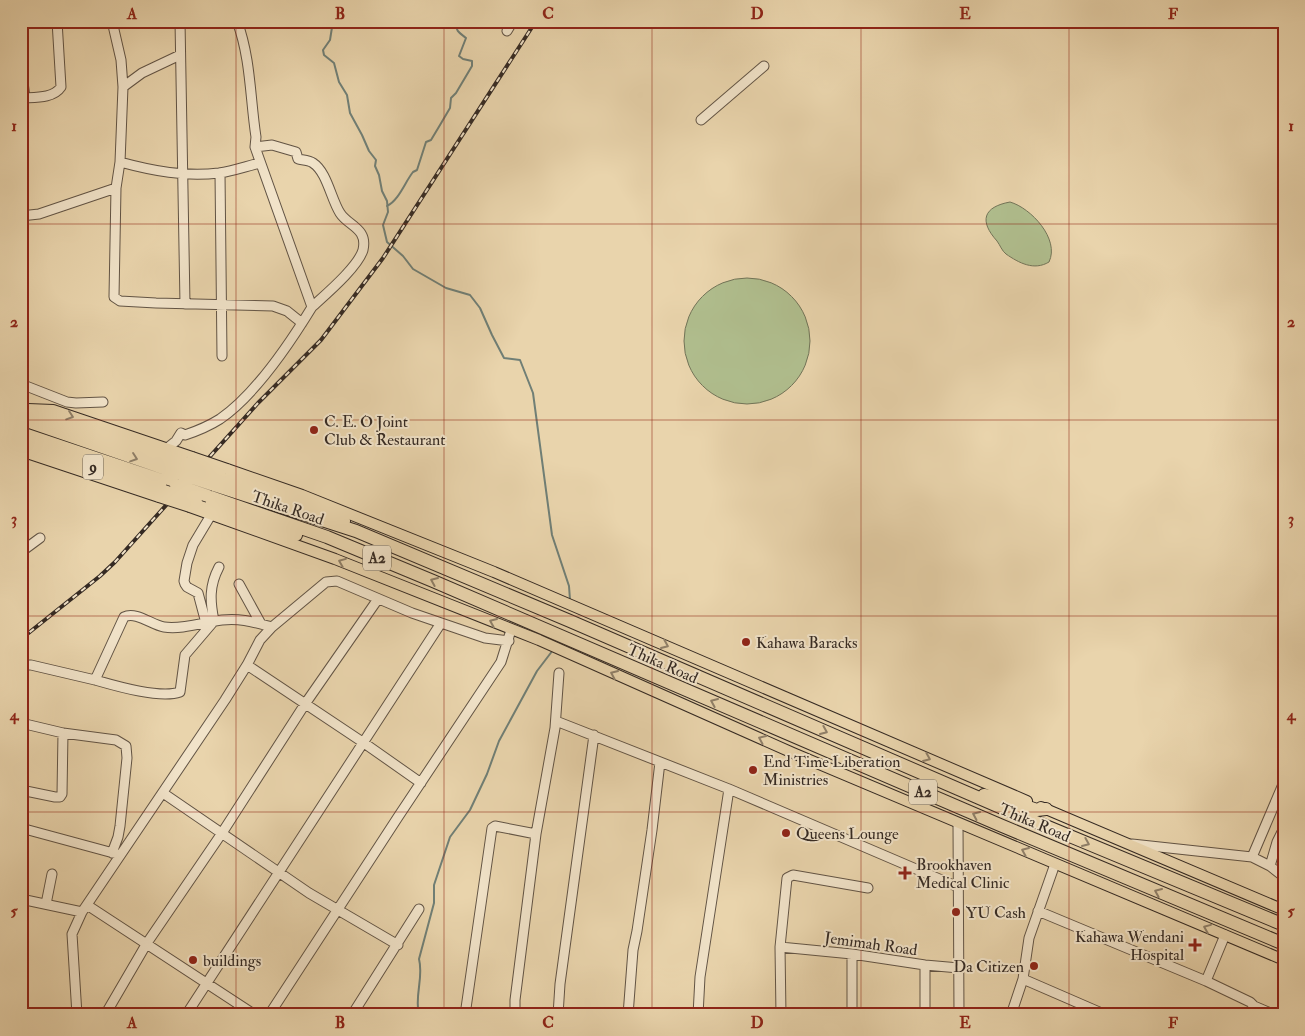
<svg xmlns="http://www.w3.org/2000/svg" width="1305" height="1036" viewBox="0 0 1305 1036" font-family="'IM FELL Double Pica',serif">
	<style>
		.green { fill: #b0be8e; stroke: #727458 }
		.lines { fill: none; stroke-linecap: round; stroke-linejoin: round }
		.stream { stroke: #707f76; stroke-width: 2 }
		.minor-casing { stroke: #625445; stroke-width: 11 }
		.major-casing { stroke: #352a23; stroke-width: 12 }
		.highway-casing { stroke: #352a23; stroke-width: 14 }
		.minor { stroke: #f1e3c9; stroke-width: 9 }
		.major { stroke: #e9d4ac; stroke-width: 10 }
		.highway { stroke: #e9d4ac; stroke-width: 12 }
		.rail-casing { stroke: #352a23; stroke-width: 4 }
		.rail { stroke: #f1e3c9; stroke-width: 2; stroke-dasharray: 5.5; stroke-linecap: butt }
		.major-bridge-casing { stroke: #352a23; stroke-width: 12; stroke-linecap: butt }
		.highway-bridge-casing { stroke: #352a23; stroke-width: 14; stroke-linecap: butt }
		.major-bridge { stroke: #e9d4ac; stroke-width: 10 }
		.highway-bridge { stroke: #e9d4ac; stroke-width: 12 }
		.oneway { stroke: #8f7f68 }
		.grid { fill: none; stroke: #8f2418; stroke-width: 1; stroke-opacity: 0.55 }
		.poi-dot { fill: #8f2418; stroke: #f1e3c9; stroke-width: 2 }
		.labels { text-anchor: middle; stroke-width: 4; stroke-linejoin: round; paint-order: stroke }
		.shield { fill: #f1e3c9; stroke: #6d6255; stroke-width: 1 }
		.shield-label { font-size: 15px; font-weight: bold; fill: #352a23 }
		.poi-label { font-size: 16px; fill: #352a23; stroke: #f1e3c9; text-anchor: start }
		.street-label { font-size: 16px; fill: #352a23; stroke: #f1e3c9 }
		.neatline { fill: none; stroke: #8f2418; stroke-width: 2 }
		.grid-label { font-size: 16px; text-anchor: middle; font-weight: bold; fill: #8f2418 }
	</style>
	<rect width="100%" height="100%" fill="#e9d4ac"/>
	<filter id="stains"><feTurbulence type="fractalNoise" baseFrequency=".004" numOctaves="4"/><feColorMatrix values="0 0 0 0 .2 0 0 0 0 .09 0 0 0 0 .02 0 0 0 .5 -.17"/></filter>
	<radialGradient id="worn" r=".72"><stop offset=".6" stop-color="#630" stop-opacity="0"/><stop offset="1" stop-color="#630" stop-opacity=".3"/></radialGradient>
	<path class="green" d="M 1010,202 C 1031,208 1060,239 1049,262 C 1034,271 1019,263 1006,254 C 1002,251 1000,245 997,241 C 979,221 983,207 1010,202 Z
		M684 341a63 63 0 1 1 126 0a63 63 0 1 1-126 0Z"/>
	<g class="lines">
		<path class="stream" d="M 333,21 L 330,40 L 323,50 L 324,55 L 334,63 L 339,82 L 347,95 L 350,113 L 362,135 L 369,151 L 376,160 L 375,166 L 379,175 L 382,191 L 387,201 L 388,212 L 383,225 L 387,242 L 403,256 L 413,269 L 446,288 L 470,295 L 480,308 L 492,335 L 504,358 L 520,360 L 533,393 L 552,535 L 569,586 L 570,600
			M 387,206 C 399,200 405,182 413,172 L 417,170 L 426,142 L 431,140 L 440,125 L 450,108 L 451,98 L 456,93 L 472,66 L 472,61 L 463,59 L 459,56 L 466,38 C 460,33 456,32 456,24 L 461,21
			M 419,1015 C 414,996 424,978 419,959 L 434,903 L 434,885 L 450,837 L 470,810 L 487,774 L 499,741 L 537,671 L 553,650"/>
		<g class="minor-casing">
			<path id="minor" d="M 112,21 L 121,60 L 123,87 L 120,162 L 116,188 L 114,297 L 120,301 L 156,303 L 273,306 L 287,311 L 302,323
				M 180,21 L 185,304
				M 507,31 L 513,21
				M 21,66 L 25,98
				M 123,87 L 142,73 L 180,55
				M 21,98 C 34,97 53,99 61,87 L 57,21
				M 701,120 L 764,66
				M 255,147 L 272,145 L 296,152 L 298,159 C 302,160 309,160 313,163 C 327,172 331,199 340,213 C 348,226 368,228 363,250 C 358,267 326,294 312,307
				M 120,162 C 153,171 185,177 219,173 C 233,171 247,166 260,163
				M 220,173 L 222,356
				M 21,216 L 39,214 L 116,188
				M 21,384 L 67,402 L 76,403 L 103,402
				M 166,449 L 176,441 L 181,433 L 185,435 C 197,431 209,426 220,419 C 255,395 290,343 312,307 L 255,147 L 256,137 C 250,98 251,59 237,21
				M 21,552 L 40,538
				M 239,584 L 261,624
				M 206,623 L 198,593 L 187,587 L 185,584 L 184,581 L 187,563 L 193,545 L 211,515
				M 21,665 L 31,665 L 95,680 L 124,617 C 136,611 152,625 164,627 C 182,630 204,622 222,620 C 241,618 253,622 272,627
				M 247,665 L 364,743 L 421,783
				M 95,680 C 116,686 160,699 180,692 L 185,655 L 214,621 C 210,601 209,586 219,567
				M 556,721 L 729,789 L 958,887
				M 21,723 L 63,733 L 116,740 L 126,746 L 127,758 L 120,826 L 118,837 L 112,853
				M 21,790 L 55,797 L 60,797 L 62,794 L 63,733
				M 21,790 L 21,813
				M 163,793 L 309,893 L 398,945
				M 958,823 L 959,1015
				M 21,828 L 117,854
				M 1132,844 L 1252,857 L 1270,866 L 1284,877
				M 1252,857 L 1284,782
				M 1270,866 L 1277,842 L 1284,828
				M 21,899 L 82,912
				M 46,904 L 52,874
				M 87,905 L 255,1015
				M 1038,911 L 1206,981 L 1250,1002 L 1254,1006 L 1252,1015
				M 780,947 L 852,954 L 925,965 L 959,968
				M 852,954 L 852,1015
				M 925,965 L 925,1015
				M 1023,979 L 1106,1015
				M 1206,981 L 1225,935
				M 1254,1006 L 1275,1015
				M 465,1011 L 480,1015
				M 77,1015 L 72,934 L 82,912 L 225,700 L 247,665 L 260,640 L 272,627 L 326,582 L 337,581 L 412,613 L 485,638 L 509,641
				M 105,1015 L 147,943 L 222,833 L 305,704 L 378,599
				M 186,1015 L 441,623
				M 269,1015 L 398,817 L 501,662 L 511,630
				M 352,1015 L 419,909
				M 465,1015 L 492,828 L 495,826 L 536,834
				M 515,1015 L 515,1000 L 536,834 L 555,728 L 559,673
				M 558,1015 L 560,984 L 594,735
				M 628,1015 L 633,950 L 637,931 L 652,830 L 660,762
				M 698,1015 L 700,977 L 729,789
				M 781,1015 L 780,947 L 787,878 L 793,875 L 868,888
				M 1011,1015 L 1023,979 L 1029,938 L 1055,864"/>
		</g>
		<g class="major-casing">
			<path id="major" d="M 28,409 L 53,410 L 192,457
				M 21,451 L 159,497
				M 227,469 L 302,495 L 494,572 L 1027,801
				M 190,507 L 335,559 L 539,640 L 793,753 L 1284,960
				M 1041,807 L 1284,910"/>
		</g>
		<g class="highway-casing">
			<path id="highway" d="M 21,409 L 185,463
				M 21,419 L 181,474
				M 21,433 L 176,485
				M 21,443 L 164,491
				M 220,475 L 316,508 L 344,521
				M 214,485 L 356,531 L 570,621 L 1000,807 L 1284,925
				M 208,496 L 327,537 L 433,581 L 1000,825 L 1284,944
				M 196,502 L 296,535
				M 984,795 L 1002,798 L 1037,810 L 1046,809"/>
		</g>
		<use href="#minor" class="minor"/>
		<use href="#major" class="major"/>
		<use href="#highway" class="highway"/>
		<g class="rail-casing">
			<path id="rail" d="M 21,639 L 100,576 L 115,562 L 258,403 L 321,340 L 383,258 L 536,21"/>
		</g>
		<use href="#rail" class="rail"/>
		<g class="major-bridge-casing">
			<path id="major-bridge" d="M 192,457 L 227,469
				M 159,497 L 190,507"/>
		</g>
		<g class="highway-bridge-casing">
			<path id="highway-bridge" d="M 185,463 L 220,475
				M 181,474 L 214,485
				M 176,485 L 208,496
				M 164,491 L 196,502"/>
		</g>
		<use href="#major-bridge" class="major-bridge"/>
		<use href="#highway-bridge" class="highway-bridge"/>
	</g>
	<defs><path id="oneway-chevron" d="M-2-3.5L2.5 0L-2 3.5" fill="none" stroke-width="1.6" stroke-linecap="round" stroke-linejoin="round" transform="scale(1.25)"/></defs>
	<g class="oneway">
		<use href="#oneway-chevron" transform="translate(70 416) rotate(19)"/>
		<use href="#oneway-chevron" transform="translate(134 458) rotate(19)"/>
		<use href="#oneway-chevron" transform="translate(342 562) rotate(-158)"/>
		<use href="#oneway-chevron" transform="translate(434 581) rotate(-157)"/>
		<use href="#oneway-chevron" transform="translate(493 622) rotate(-157)"/>
		<use href="#oneway-chevron" transform="translate(665 645) rotate(23)"/>
		<use href="#oneway-chevron" transform="translate(614 674) rotate(-156)"/>
		<use href="#oneway-chevron" transform="translate(714 702) rotate(-157)"/>
		<use href="#oneway-chevron" transform="translate(824 731) rotate(23)"/>
		<use href="#oneway-chevron" transform="translate(762 739) rotate(-156)"/>
		<use href="#oneway-chevron" transform="translate(927 758) rotate(23)"/>
		<use href="#oneway-chevron" transform="translate(976 815) rotate(-156)"/>
		<use href="#oneway-chevron" transform="translate(1086 843) rotate(23)"/>
		<use href="#oneway-chevron" transform="translate(1025 851) rotate(-157)"/>
		<use href="#oneway-chevron" transform="translate(1158 892) rotate(-157)"/>
		<use href="#oneway-chevron" transform="translate(1207 928) rotate(-158)"/>
	</g>
	<path class="grid" d="M 236,21 L 236,1015M 444,21 L 444,1015M 652,21 L 652,1015M 861,21 L 861,1015M 1069,21 L 1069,1015M 21,224 L 1284,224M 21,420 L 1284,420M 21,616 L 1284,616M 21,812 L 1284,812"/>
	<g class="poi-dot">
		<circle cx="314" cy="430" r="5"/>
		<circle cx="746" cy="642" r="5"/>
		<circle cx="753" cy="770" r="5"/>
		<circle cx="786" cy="833" r="5"/>
		<path d="M902.5 865.5h5v5h5v5h-5v5h-5v-5h-5v-5h5z"/>
		<circle cx="956" cy="912" r="5"/>
		<path d="M1192.5 937.5h5v5h5v5h-5v5h-5v-5h-5v-5h5z"/>
		<circle cx="193" cy="960" r="5"/>
		<circle cx="1034" cy="966" r="5"/>
	</g>
	<g class="labels">
		<g class="shield">
			<rect x="83" y="454.5" width="20" height="25" rx="4"/>
			<rect x="363" y="545.5" width="28" height="25" rx="4"/>
			<rect x="909" y="779.5" width="28" height="25" rx="4"/>
		</g>
		<g class="shield-label">
			<text x="93" y="472">9</text>
			<text x="377" y="563">A2</text>
			<text x="923" y="797">A2</text>
		</g>
		<g class="poi-label">
			<text x="324" y="427">C. E. O Joint<tspan x="324" dy="18">Club &amp; Restaurant</tspan></text>
			<text x="756" y="648">Kahawa Baracks</text>
			<text x="763" y="767">End Time Liberation<tspan x="763" dy="18">Ministries</tspan></text>
			<text x="796" y="839">Queens Lounge</text>
			<text x="916" y="870">Brookhaven<tspan x="916" dy="18">Medical Clinic</tspan></text>
			<text x="966" y="918">YU Cash</text>
			<text x="1184" y="942" text-anchor="end">Kahawa Wendani<tspan x="1184" dy="18">Hospital</tspan></text>
			<text x="203" y="966">buildings</text>
			<text x="1024" y="972" text-anchor="end">Da Citizen</text>
		</g>
		<g class="street-label">
			<text transform="translate(288 507) rotate(19)" y="6">Thika Road</text>
			<text transform="translate(663 663) rotate(24)" y="6">Thika Road</text>
			<text transform="translate(1035 822) rotate(23)" y="6">Thika Road</text>
			<text transform="translate(871 943) rotate(8)" y="6">Jemimah Road</text>
		</g>
	</g>
	<rect width="1305" height="1036" fill="none" stroke="#e9d4ac" stroke-width="55"/>
	<rect x="28" y="28" width="1250" height="980" class="neatline"/>
	<g class="grid-label">
		<text x="132" y="19">A</text>
		<text x="340" y="19">B</text>
		<text x="548" y="19">C</text>
		<text x="757" y="19">D</text>
		<text x="965" y="19">E</text>
		<text x="1173" y="19">F</text>
		<text x="14" y="131">1</text>
		<text x="1291" y="131">1</text>
		<text x="14" y="327">2</text>
		<text x="1291" y="327">2</text>
		<text x="14" y="524">3</text>
		<text x="1291" y="524">3</text>
		<text x="14" y="720">4</text>
		<text x="1291" y="720">4</text>
		<text x="14" y="916">5</text>
		<text x="1291" y="916">5</text>
		<text x="132" y="1028">A</text>
		<text x="340" y="1028">B</text>
		<text x="548" y="1028">C</text>
		<text x="757" y="1028">D</text>
		<text x="965" y="1028">E</text>
		<text x="1173" y="1028">F</text>
	</g>
	<rect width="100%" height="100%" filter="url(#stains)"/>
	<rect width="100%" height="100%" fill="url(#worn)"/>
</svg>
